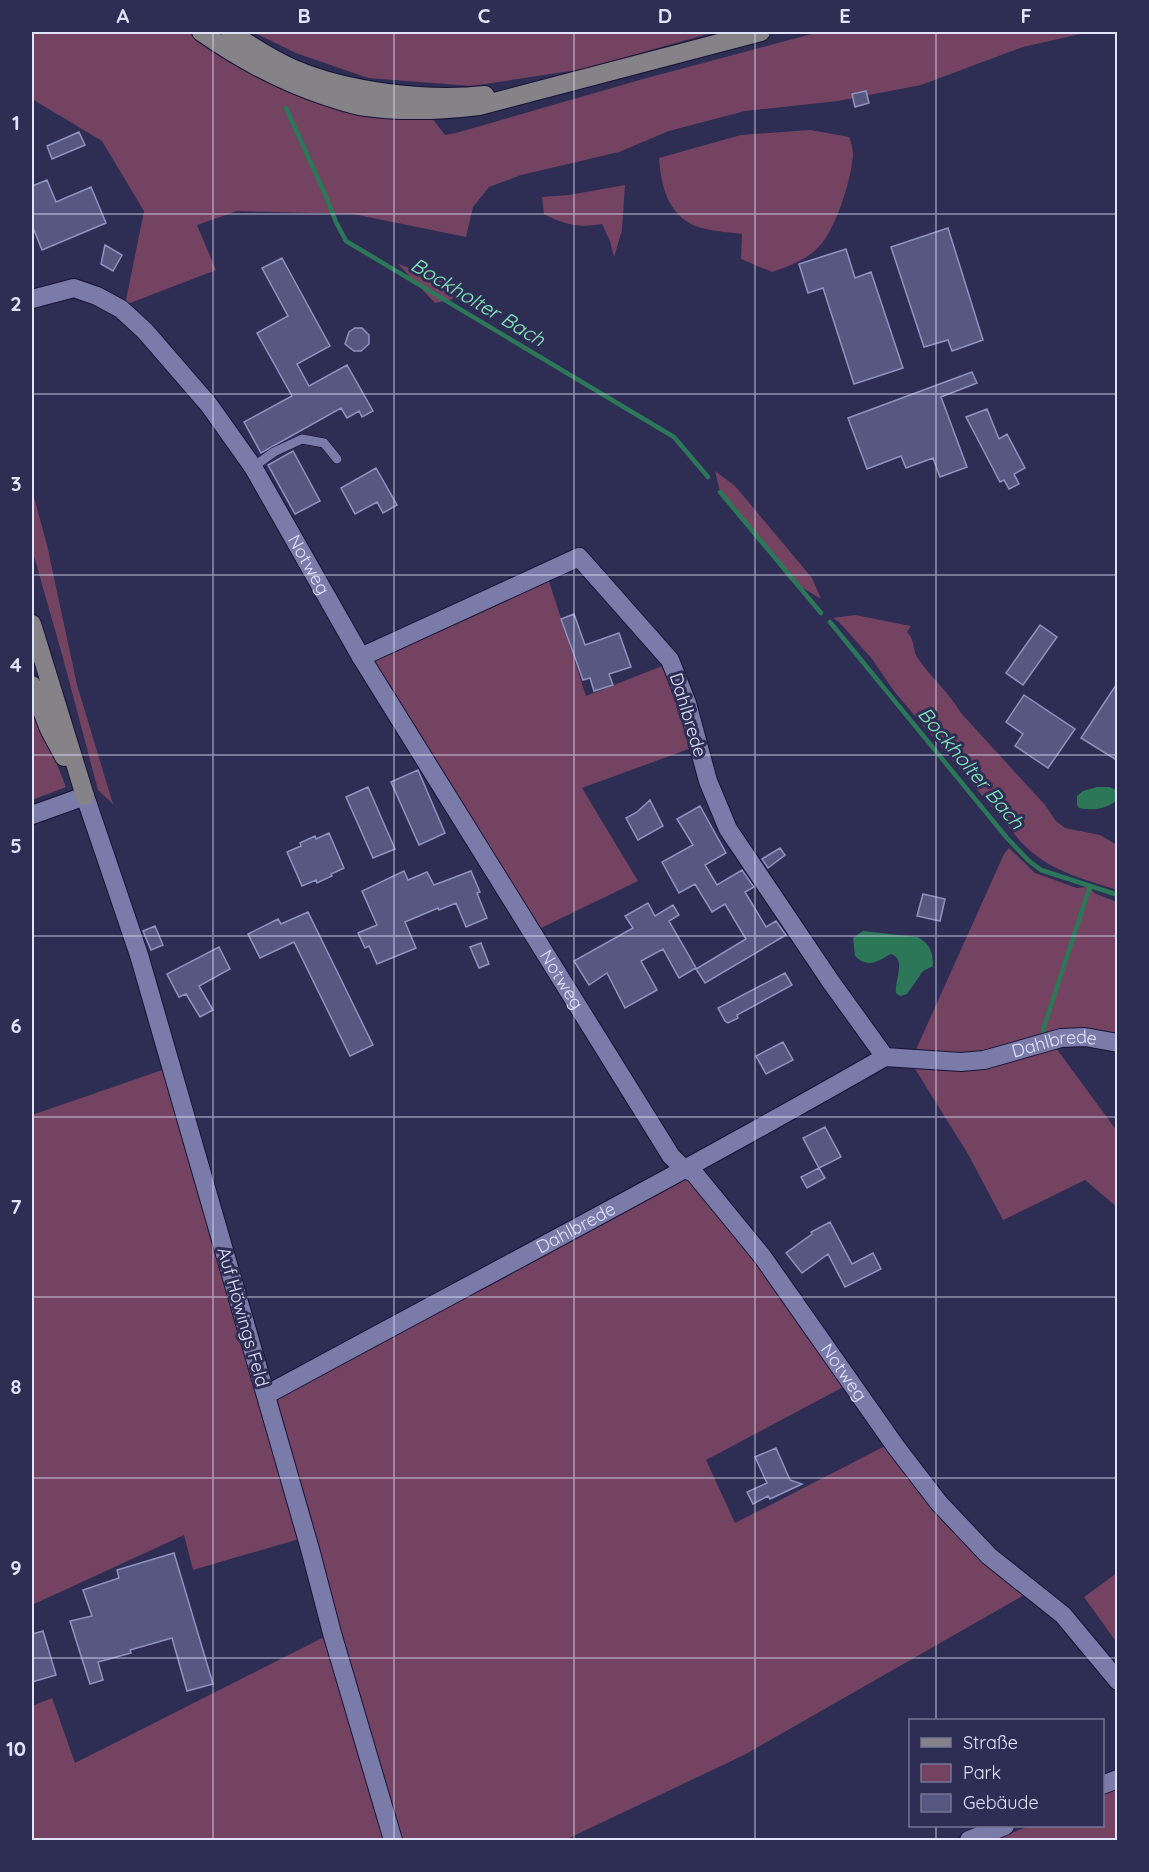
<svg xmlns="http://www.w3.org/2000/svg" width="1149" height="1872" viewBox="0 0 1149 1872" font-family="Quicksand,sans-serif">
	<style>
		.green { fill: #744361 }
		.water { fill: #2b7758 }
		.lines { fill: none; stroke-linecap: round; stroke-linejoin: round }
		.stream { stroke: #2b7758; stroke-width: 4.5 }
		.building { fill: #575882; stroke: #9092c0; stroke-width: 1.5 }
		.lane-casing { stroke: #171338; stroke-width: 10 }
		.street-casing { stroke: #171338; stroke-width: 20 }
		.secondary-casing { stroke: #171338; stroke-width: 20 }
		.lane { stroke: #7a7ba8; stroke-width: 9 }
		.street { stroke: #7a7ba8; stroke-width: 18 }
		.secondary { stroke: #858387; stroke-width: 18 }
		.grid { fill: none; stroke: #e1e3fc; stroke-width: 1.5; stroke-opacity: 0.55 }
		.labels { text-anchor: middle; stroke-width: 6; stroke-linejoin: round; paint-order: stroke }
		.street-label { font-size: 18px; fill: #e1e3fc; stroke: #2e2d54 }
		.water-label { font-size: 20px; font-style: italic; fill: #82ecbc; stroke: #2e2d54 }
		.neatline { fill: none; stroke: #e1e3fc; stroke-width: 2 }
		.grid-label { font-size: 20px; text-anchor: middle; font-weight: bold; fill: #e1e3fc }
	</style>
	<rect width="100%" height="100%" fill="#2e2d54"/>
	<path class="green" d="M 32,32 L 192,32 L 432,118 L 445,135 L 456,133 L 643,79 L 819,32 L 1089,32 L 1023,47 L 921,85 L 838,101 L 745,111 L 669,131 L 619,152 L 521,175 L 489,187 L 473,207 L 466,237 L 353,214 L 237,211 L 197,225 L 216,270 L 125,305 L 144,211 L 102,141 L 32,99 Z
		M 253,32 L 715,32 L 583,69 L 472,86 L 368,78 L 296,53 Z
		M 810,130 L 849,137 C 851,142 853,149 853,155 C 851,180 838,221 823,242 C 811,258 790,266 772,272 L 741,259 L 742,234 C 727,232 709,231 695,226 C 668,214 661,186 659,158 L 741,135 Z
		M 625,185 L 622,230 L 614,257 L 610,241 L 602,224 C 579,228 565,225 544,214 L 542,197 L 569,195 Z
		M 398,264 L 434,276 L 451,288 L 453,299 L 435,303 Z
		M 715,471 L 735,486 L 812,578 L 821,599 L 790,580 L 719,488 Z
		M 32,490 L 47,545 L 77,685 L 113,804 L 98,790 L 63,658 L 32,549 Z
		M 548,578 L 586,696 L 667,664 L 694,747 L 582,788 L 638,881 L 537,930 L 373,660 Z
		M 855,615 L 911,626 L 907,632 C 916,642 912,648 917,657 C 930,677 949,692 961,713 L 1045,805 L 1056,821 L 1065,828 L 1100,835 L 1117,845 L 1117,890 C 1081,878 1049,871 1022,843 L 894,691 L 872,659 L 839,622 L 833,618 Z
		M 32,701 L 66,787 L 32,800 Z
		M 1009,848 L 1035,873 L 1077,888 L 1088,887 L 1042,1030 L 1044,1036 L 1046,1035 L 1044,1031 L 1091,888 L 1094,893 L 1117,902 L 1117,1039 L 969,1055 L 914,1054 L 1004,854 Z
		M 1053,1044 L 1117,1131 L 1117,1207 L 1085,1180 L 1003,1220 L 968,1154 L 912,1064 Z
		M 171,1067 L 266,1395 L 683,1171 L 694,1176 L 847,1385 L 706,1460 L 735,1523 L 889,1444 L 1026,1594 L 744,1755 L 565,1840 L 32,1840 L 32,1706 L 52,1698 L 75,1763 L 332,1633 L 306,1537 L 193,1570 L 184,1535 L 32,1605 L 32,1115 Z
		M 1117,1573 L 1117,1643 L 1084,1597 Z
		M 1117,1789 L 1117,1840 L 994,1840 L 1029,1826 L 1102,1826 L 1103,1795 Z"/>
	<path class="water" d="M 1097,787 L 1109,787 L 1117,790 L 1117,800 C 1107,809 1093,811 1079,808 L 1077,805 L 1077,796 L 1083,791 Z
		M 863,931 L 918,937 C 930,944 933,952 933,966 L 923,971 L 907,994 L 900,996 L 896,993 C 894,981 907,959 891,954 C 878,961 868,969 855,956 L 853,938 Z"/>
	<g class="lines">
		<path class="stream" d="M 286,108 L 325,194 L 336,222 L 346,241 L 674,437 L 708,477
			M 720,492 L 821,613
			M 830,622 L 1007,838 L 1029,861 L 1041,870 L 1118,895
			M 1045,1035 L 1043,1030 L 1090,886"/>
	</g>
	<path class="building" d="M 866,91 L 869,103 L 855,107 L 852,94 Z
		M 79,132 L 85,145 L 52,159 L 47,146 Z
		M 47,180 L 56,202 L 91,187 L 106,223 L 42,250 L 32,225 L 32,186 Z
		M 948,228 L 983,340 L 952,351 L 948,340 L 924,347 L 891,247 Z
		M 105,245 L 122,255 L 113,271 L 101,264 Z
		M 846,249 L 855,278 L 871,272 L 903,368 L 854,384 L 823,288 L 808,293 L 799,264 Z
		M 282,258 L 330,346 L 297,364 L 309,386 L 347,365 L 373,411 L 362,417 L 359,411 L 347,418 L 341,408 L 261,453 L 244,422 L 292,396 L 257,333 L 288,316 L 262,268 Z
		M 355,328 L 362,328 L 369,335 L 369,344 L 361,351 L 354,351 L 345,344 L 349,332 Z
		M 972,372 L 977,383 L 941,397 L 967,467 L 940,477 L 933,458 L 906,468 L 901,456 L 867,469 L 848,418 Z
		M 987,409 L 999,439 L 1007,434 L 1025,468 L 1014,474 L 1019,484 L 1009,489 L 1004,480 L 1000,482 L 966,417 Z
		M 293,451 L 320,501 L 295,514 L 268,465 Z
		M 376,468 L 397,505 L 383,513 L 377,502 L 355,514 L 341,488 Z
		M 574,614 L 585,645 L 619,633 L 631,667 L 609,674 L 613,685 L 594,691 L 590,678 L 583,680 L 561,619 Z
		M 1040,625 L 1057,637 L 1023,685 L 1006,673 Z
		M 1118,682 L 1118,761 L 1081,738 Z
		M 1024,695 L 1075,729 L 1048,768 L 1015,746 L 1023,734 L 1006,722 Z
		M 418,770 L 445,833 L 419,845 L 391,782 Z
		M 368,787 L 395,849 L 373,858 L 346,797 Z
		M 650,800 L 663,826 L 638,840 L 626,818 L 637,812 Z
		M 700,806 L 726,853 L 705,865 L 717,885 L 742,870 L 754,887 L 745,892 L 766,927 L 776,921 L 786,935 L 705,983 L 696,969 L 746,939 L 725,904 L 712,912 L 695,884 L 679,893 L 662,862 L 693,845 L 677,819 Z
		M 329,833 L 344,868 L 331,874 L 332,876 L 317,883 L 316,880 L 302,886 L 287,852 L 301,846 L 300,843 L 315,836 L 316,839 Z
		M 780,848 L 785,855 L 768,868 L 762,859 Z
		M 404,871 L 408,880 L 427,872 L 434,885 L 471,871 L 480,892 L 477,893 L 487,918 L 466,927 L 456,903 L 439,910 L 438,908 L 405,922 L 416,948 L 377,964 L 369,946 L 365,948 L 358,933 L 377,925 L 362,891 Z
		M 923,894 L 945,899 L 940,921 L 917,916 Z
		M 648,903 L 655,916 L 673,905 L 679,915 L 669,921 L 696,968 L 679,978 L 663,949 L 641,961 L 657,990 L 625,1008 L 607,973 L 589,985 L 574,961 L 633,928 L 625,916 Z
		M 308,912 L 373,1045 L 350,1056 L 294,942 L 260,958 L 248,934 L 278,919 L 281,924 Z
		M 155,926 L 163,945 L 151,950 L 143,931 Z
		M 481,943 L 489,964 L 479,968 L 470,947 Z
		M 219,947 L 230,969 L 199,986 L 213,1010 L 200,1017 L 186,994 L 179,997 L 167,974 Z
		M 785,973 L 792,985 L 737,1015 L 738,1018 L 728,1023 L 725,1021 L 718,1008 Z
		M 783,1042 L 793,1060 L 766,1074 L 756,1056 Z
		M 825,1127 L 841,1157 L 819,1168 L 803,1138 Z
		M 819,1168 L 825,1178 L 807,1188 L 801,1177 Z
		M 830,1222 L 852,1264 L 873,1253 L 881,1269 L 845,1287 L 828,1254 L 802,1273 L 786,1253 L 812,1234 L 811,1232 Z
		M 776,1448 L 790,1480 L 802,1484 L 770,1499 L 768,1496 L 753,1504 L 747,1492 L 767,1483 L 755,1457 Z
		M 174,1553 L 213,1684 L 187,1691 L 172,1638 L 130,1650 L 131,1653 L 98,1662 L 103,1680 L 90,1684 L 70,1621 L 92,1616 L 83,1590 L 119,1578 L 117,1570 Z
		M 43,1631 L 56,1675 L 32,1682 L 32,1634 Z"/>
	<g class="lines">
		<g class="lane-casing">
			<path id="lane" d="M 253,467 L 274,452 L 302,439 L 324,443 L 337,459"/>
		</g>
		<g class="street-casing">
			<g id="street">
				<path id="s1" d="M 32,299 L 74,288 L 97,296 L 121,309 L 145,331 L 209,405 L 253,467 L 361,657 L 671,1156 L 683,1168 L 694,1173 L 762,1256 L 896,1447 L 939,1503 L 989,1556 L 1063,1615 L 1118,1681"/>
				<path d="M 32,815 L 85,796 L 139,955 L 310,1549 L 332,1633 L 393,1840"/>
				<path id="s2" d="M 885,1057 L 961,1062 L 984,1060 L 1061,1038 L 1085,1037 L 1118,1043"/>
				<path id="s3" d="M 266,1395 C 472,1283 681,1174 885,1057 L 831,982 L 728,829 L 708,781 L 687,703 L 670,660 L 579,557 L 361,657"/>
				<path d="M 1102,1785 L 1118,1779"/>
				<path d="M 969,1840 L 1005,1826"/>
			</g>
		</g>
		<g class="secondary-casing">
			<path id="secondary" d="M 201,32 C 241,60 282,82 328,97 C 338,100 349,104 359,106 C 399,112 439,111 479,106 L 761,32
				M 230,32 C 250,45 271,59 294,69 C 348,92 426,101 485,95
				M 32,624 L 85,796
				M 32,685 L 49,729 L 64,757"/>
		</g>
		<use href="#lane" class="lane"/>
		<use href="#street" class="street"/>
		<use href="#secondary" class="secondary"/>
	</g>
	<path class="grid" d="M 213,32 L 213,1840M 394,32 L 394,1840M 574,32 L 574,1840M 755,32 L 755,1840M 936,32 L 936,1720M 32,214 L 1118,214M 32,394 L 1118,394M 32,575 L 1118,575M 32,755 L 1118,755M 32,936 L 1118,936M 32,1117 L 1118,1117M 32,1297 L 1118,1297M 32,1478 L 1118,1478M 32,1658 L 1118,1658M 936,1826 L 936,1840"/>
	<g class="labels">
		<g class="street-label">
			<text dy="6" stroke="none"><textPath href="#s1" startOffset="414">Notweg</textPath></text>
			<text transform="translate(688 715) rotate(73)" y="6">Dahlbrede</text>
			<text dy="6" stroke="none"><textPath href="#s1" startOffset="900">Notweg</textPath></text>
			<text dy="6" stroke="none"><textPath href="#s2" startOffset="172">Dahlbrede</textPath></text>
			<text dy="6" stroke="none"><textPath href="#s3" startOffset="352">Dahlbrede</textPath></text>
			<text transform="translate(243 1317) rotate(74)" y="6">Auf Höwings Feld</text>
			<text dy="6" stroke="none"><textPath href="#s1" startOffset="1386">Notweg</textPath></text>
		</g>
		<g class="water-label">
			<text transform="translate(478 302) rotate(31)" y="7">Bockholter Bach</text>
			<text transform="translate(971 768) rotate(50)" y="7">Bockholter Bach</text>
		</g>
	</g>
	<rect width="1149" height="1872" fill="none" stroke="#2e2d54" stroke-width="66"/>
	<rect x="909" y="1719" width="195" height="108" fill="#2e2d54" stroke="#767697" stroke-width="1.5"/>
	<rect x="921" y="1738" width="30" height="9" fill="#858387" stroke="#767697" stroke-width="1.5"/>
	<text x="963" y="1749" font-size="18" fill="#e1e3fc">Straße</text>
	<rect x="921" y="1764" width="30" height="18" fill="#744361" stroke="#767697" stroke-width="1.5"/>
	<text x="963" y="1779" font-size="18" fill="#e1e3fc">Park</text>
	<rect x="921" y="1794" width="30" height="18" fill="#575882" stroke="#767697" stroke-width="1.5"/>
	<text x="963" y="1809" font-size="18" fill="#e1e3fc">Gebäude</text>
	<rect x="33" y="33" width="1083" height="1806" class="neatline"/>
	<g class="grid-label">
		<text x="123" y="23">A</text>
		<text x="304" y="23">B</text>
		<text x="484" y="23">C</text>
		<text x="665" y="23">D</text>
		<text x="845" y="23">E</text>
		<text x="1026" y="23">F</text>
		<text x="16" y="130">1</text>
		<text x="16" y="311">2</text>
		<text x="16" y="491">3</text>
		<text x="16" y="672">4</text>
		<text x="16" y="853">5</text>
		<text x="16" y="1033">6</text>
		<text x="16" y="1214">7</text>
		<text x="16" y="1394">8</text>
		<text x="16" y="1575">9</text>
		<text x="16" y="1756">10</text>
	</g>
</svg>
